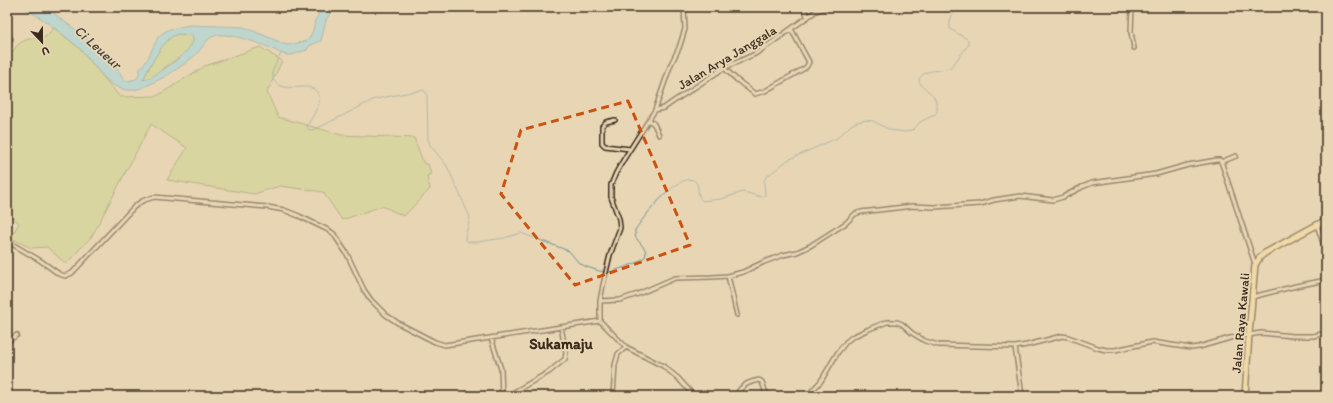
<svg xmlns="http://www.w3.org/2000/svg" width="1333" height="403" viewBox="0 0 1333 403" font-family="Itim,sans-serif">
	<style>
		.green { fill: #c6d589; stroke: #808054 }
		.water { fill: #8cd7ed; stroke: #6c929a; fill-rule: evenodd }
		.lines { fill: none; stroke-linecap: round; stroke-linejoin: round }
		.stream { stroke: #6c929a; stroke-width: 1 }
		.minor-casing { stroke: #3b2a1e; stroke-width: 6 }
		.trunk-casing { stroke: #3b2a1e; stroke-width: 8 }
		.minor { stroke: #e8d6b4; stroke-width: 3 }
		.trunk { stroke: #fcde96; stroke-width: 5 }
		.marked { fill: none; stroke: #ce520f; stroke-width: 3; stroke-dasharray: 8 5; stroke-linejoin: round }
		.labels { text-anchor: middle; stroke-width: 4; stroke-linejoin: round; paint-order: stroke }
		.street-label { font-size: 13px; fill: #3b2a1e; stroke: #e8d6b4 }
		.water-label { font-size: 14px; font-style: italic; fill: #47443d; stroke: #e8d6b4 }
		.quarter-label { font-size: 15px; font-weight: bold; fill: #3b2a1e; stroke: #e8d6b4 }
	</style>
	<rect width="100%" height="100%" fill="#e8d6b4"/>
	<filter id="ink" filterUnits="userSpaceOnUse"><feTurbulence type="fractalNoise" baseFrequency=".025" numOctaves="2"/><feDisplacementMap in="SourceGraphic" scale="8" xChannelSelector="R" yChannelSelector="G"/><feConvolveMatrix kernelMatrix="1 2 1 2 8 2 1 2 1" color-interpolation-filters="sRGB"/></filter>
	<g filter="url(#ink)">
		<path class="green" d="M 54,28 L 78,47 L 120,97 L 157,96 L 205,66 L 260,47 L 282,61 L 267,92 L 278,117 L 342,135 L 414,138 L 424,164 L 428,164 L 431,174 L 427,176 L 430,189 L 404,216 L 382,206 L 342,220 L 323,192 L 280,186 L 254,194 L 167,180 L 187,148 L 151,124 L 92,236 L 66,264 L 47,247 L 31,248 L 11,238 L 19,223 L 7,212 L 7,60 C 18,42 22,38 44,38 Z
			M 178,34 L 192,35 C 199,47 172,62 164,68 C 158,73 151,79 143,80 C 150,67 163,37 178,34 Z"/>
		<path class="water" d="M 22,7 L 45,7 L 92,42 L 110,57 L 123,78 L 127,81 L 136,79 L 138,77 L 140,69 L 147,60 L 158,37 L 164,32 L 170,29 L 189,25 L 244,27 L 282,43 L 287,45 L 307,41 C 311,37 315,27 314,22 L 323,7 L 334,7 L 326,20 L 321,41 L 309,46 L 307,50 C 302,51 292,56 287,55 C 282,55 275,50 270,48 C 259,43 225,31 214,36 C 205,39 201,52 193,57 C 180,68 162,79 146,86 C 111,103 97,64 77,46 C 60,32 41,17 22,7 ZM 178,34 L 192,35 C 193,38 194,38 193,41 C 190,53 154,78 143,80 C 149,67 164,37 178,34 Z"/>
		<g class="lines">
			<path class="stream" d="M 281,53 C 279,59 275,64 273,70 C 272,75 272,78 275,82 C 286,95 314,78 319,96 C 322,104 310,119 307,127 L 309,130 L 316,129 L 375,99 L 422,90 L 425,91 L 427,95 L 428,139 L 430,145 L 447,166 L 470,217 L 465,238 L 467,241 L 470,242 L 477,242 L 504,238 L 521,233 L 569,251 L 579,263 L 587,267 L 599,271 L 610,272 L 634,264 L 645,257 L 646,253 L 645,249 L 636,238 L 635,235 L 635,230 C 642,219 680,170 695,181 C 700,185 696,195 702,201 L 721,199 L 743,192 L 762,197 L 765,195 L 764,181 L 766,177 L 788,160 L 837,138 L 851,125 L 857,122 L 865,120 L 873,121 L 890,130 L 905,132 L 914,129 L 920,122 L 934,115 L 937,112 C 938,89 920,91 919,79 C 927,66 942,74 952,66 L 969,44 L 967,39 L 950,29 L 950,22 L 954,7"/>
			<g class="minor-casing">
				<path id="minor" d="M 684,7 L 685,29 L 679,48 L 671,64 L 655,110 L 624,159 L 616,173 L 611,185 L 611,197 L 619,219 L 620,228 L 610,255 L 603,285 L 600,301 L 600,321 L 626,347 L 663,366 L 678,378 L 694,396
					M 803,7 L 808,17
					M 1132,7 L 1131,32 L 1134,48
					M 7,38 L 11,39
					M 724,68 L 737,80 L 755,94 L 765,91 L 805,68 L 807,66 L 809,62 L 791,29
					M 655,110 L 664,108 L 674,101 L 724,68 L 755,54 L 767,46 L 816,11 L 828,7
					M 615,120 L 606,122 L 602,126 L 602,143 L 605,146 L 630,149
					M 649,120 L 654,124 L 659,135
					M 1221,162 L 1236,156
					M 1317,225 L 1326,252
					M 7,241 L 41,261 L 59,274 L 65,276 L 72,273 L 134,207 L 142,201 L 154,197 L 267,207 L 284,210 L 299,216 L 326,229 L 333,233 L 347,254 L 364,290 L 371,300 L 386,315 L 398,323 L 435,342 L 445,345 L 451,344 L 600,321
					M 728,276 L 737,315
					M 1252,297 L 1296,286 L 1326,280
					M 600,301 L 620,300 L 638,294 L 675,278 L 712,277 L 728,276 L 743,272 L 764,262 L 783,255 L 797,252 L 810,246 L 846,223 L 855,214 L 861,212 L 913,206 L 934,207 L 980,204 L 994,200 L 1020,196 L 1053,200 L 1063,197 L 1082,187 L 1092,183 L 1156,174 L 1188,165 L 1217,160 L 1220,160 L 1222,164 L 1255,264
					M 491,338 L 501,369 L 502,396
					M 7,342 L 17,335
					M 1015,347 L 1022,396
					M 507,396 L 549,372 L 565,359 L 566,353 L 561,327
					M 613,396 L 615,365 L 618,354 L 626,347
					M 737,396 C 739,386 749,382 759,380 L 762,382 L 767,396
					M 807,396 L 821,381 L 838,352 L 846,342 L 852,337 L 869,329 L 887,322 L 897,322 L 902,324 L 912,333 L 925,341 L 938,345 L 1015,347 L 1027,345 L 1062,336 L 1068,337 L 1098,348 L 1106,350 L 1115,350 L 1152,342 L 1191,348 L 1199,347 L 1230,338 L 1261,333 L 1293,336 L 1313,336 L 1326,333"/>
			</g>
			<g class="trunk-casing">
				<path id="trunk" d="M 1245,396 L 1249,334 L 1255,265 L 1260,257 L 1265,253 L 1326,220"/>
			</g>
			<use href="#minor" class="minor"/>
			<use href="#trunk" class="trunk"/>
		</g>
	</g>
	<path d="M0 0H1333V403H0ZM 628,101 L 690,245 L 575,285 L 501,194 L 521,130 Z" fill="#e8d6b4" fill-opacity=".55" fill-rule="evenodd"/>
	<path class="marked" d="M 628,101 L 690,245 L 575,285 L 501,194 L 521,130 Z"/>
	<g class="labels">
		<g class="street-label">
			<text transform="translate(727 57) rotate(-31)" y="5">Jalan Arya Janggala</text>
			<text transform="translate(1240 323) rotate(-85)" y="5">Jalan Raya Kawali</text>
		</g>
		<g class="water-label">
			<text transform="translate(98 47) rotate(42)" y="5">Ci Leueur</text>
		</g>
		<g class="quarter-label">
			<text x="561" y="349">Sukamaju</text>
		</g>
	</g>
	<rect width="1333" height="403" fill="none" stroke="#e8d6b4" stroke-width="24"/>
	<rect x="12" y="12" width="1309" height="379" fill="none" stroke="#3b2a1e" stroke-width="1.5" filter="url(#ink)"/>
	<g transform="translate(42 42) rotate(158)" stroke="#e8d6b4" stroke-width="3" paint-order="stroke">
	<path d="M0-3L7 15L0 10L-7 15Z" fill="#3b2a1e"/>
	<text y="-6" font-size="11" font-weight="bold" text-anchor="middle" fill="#3b2a1e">U</text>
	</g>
</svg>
